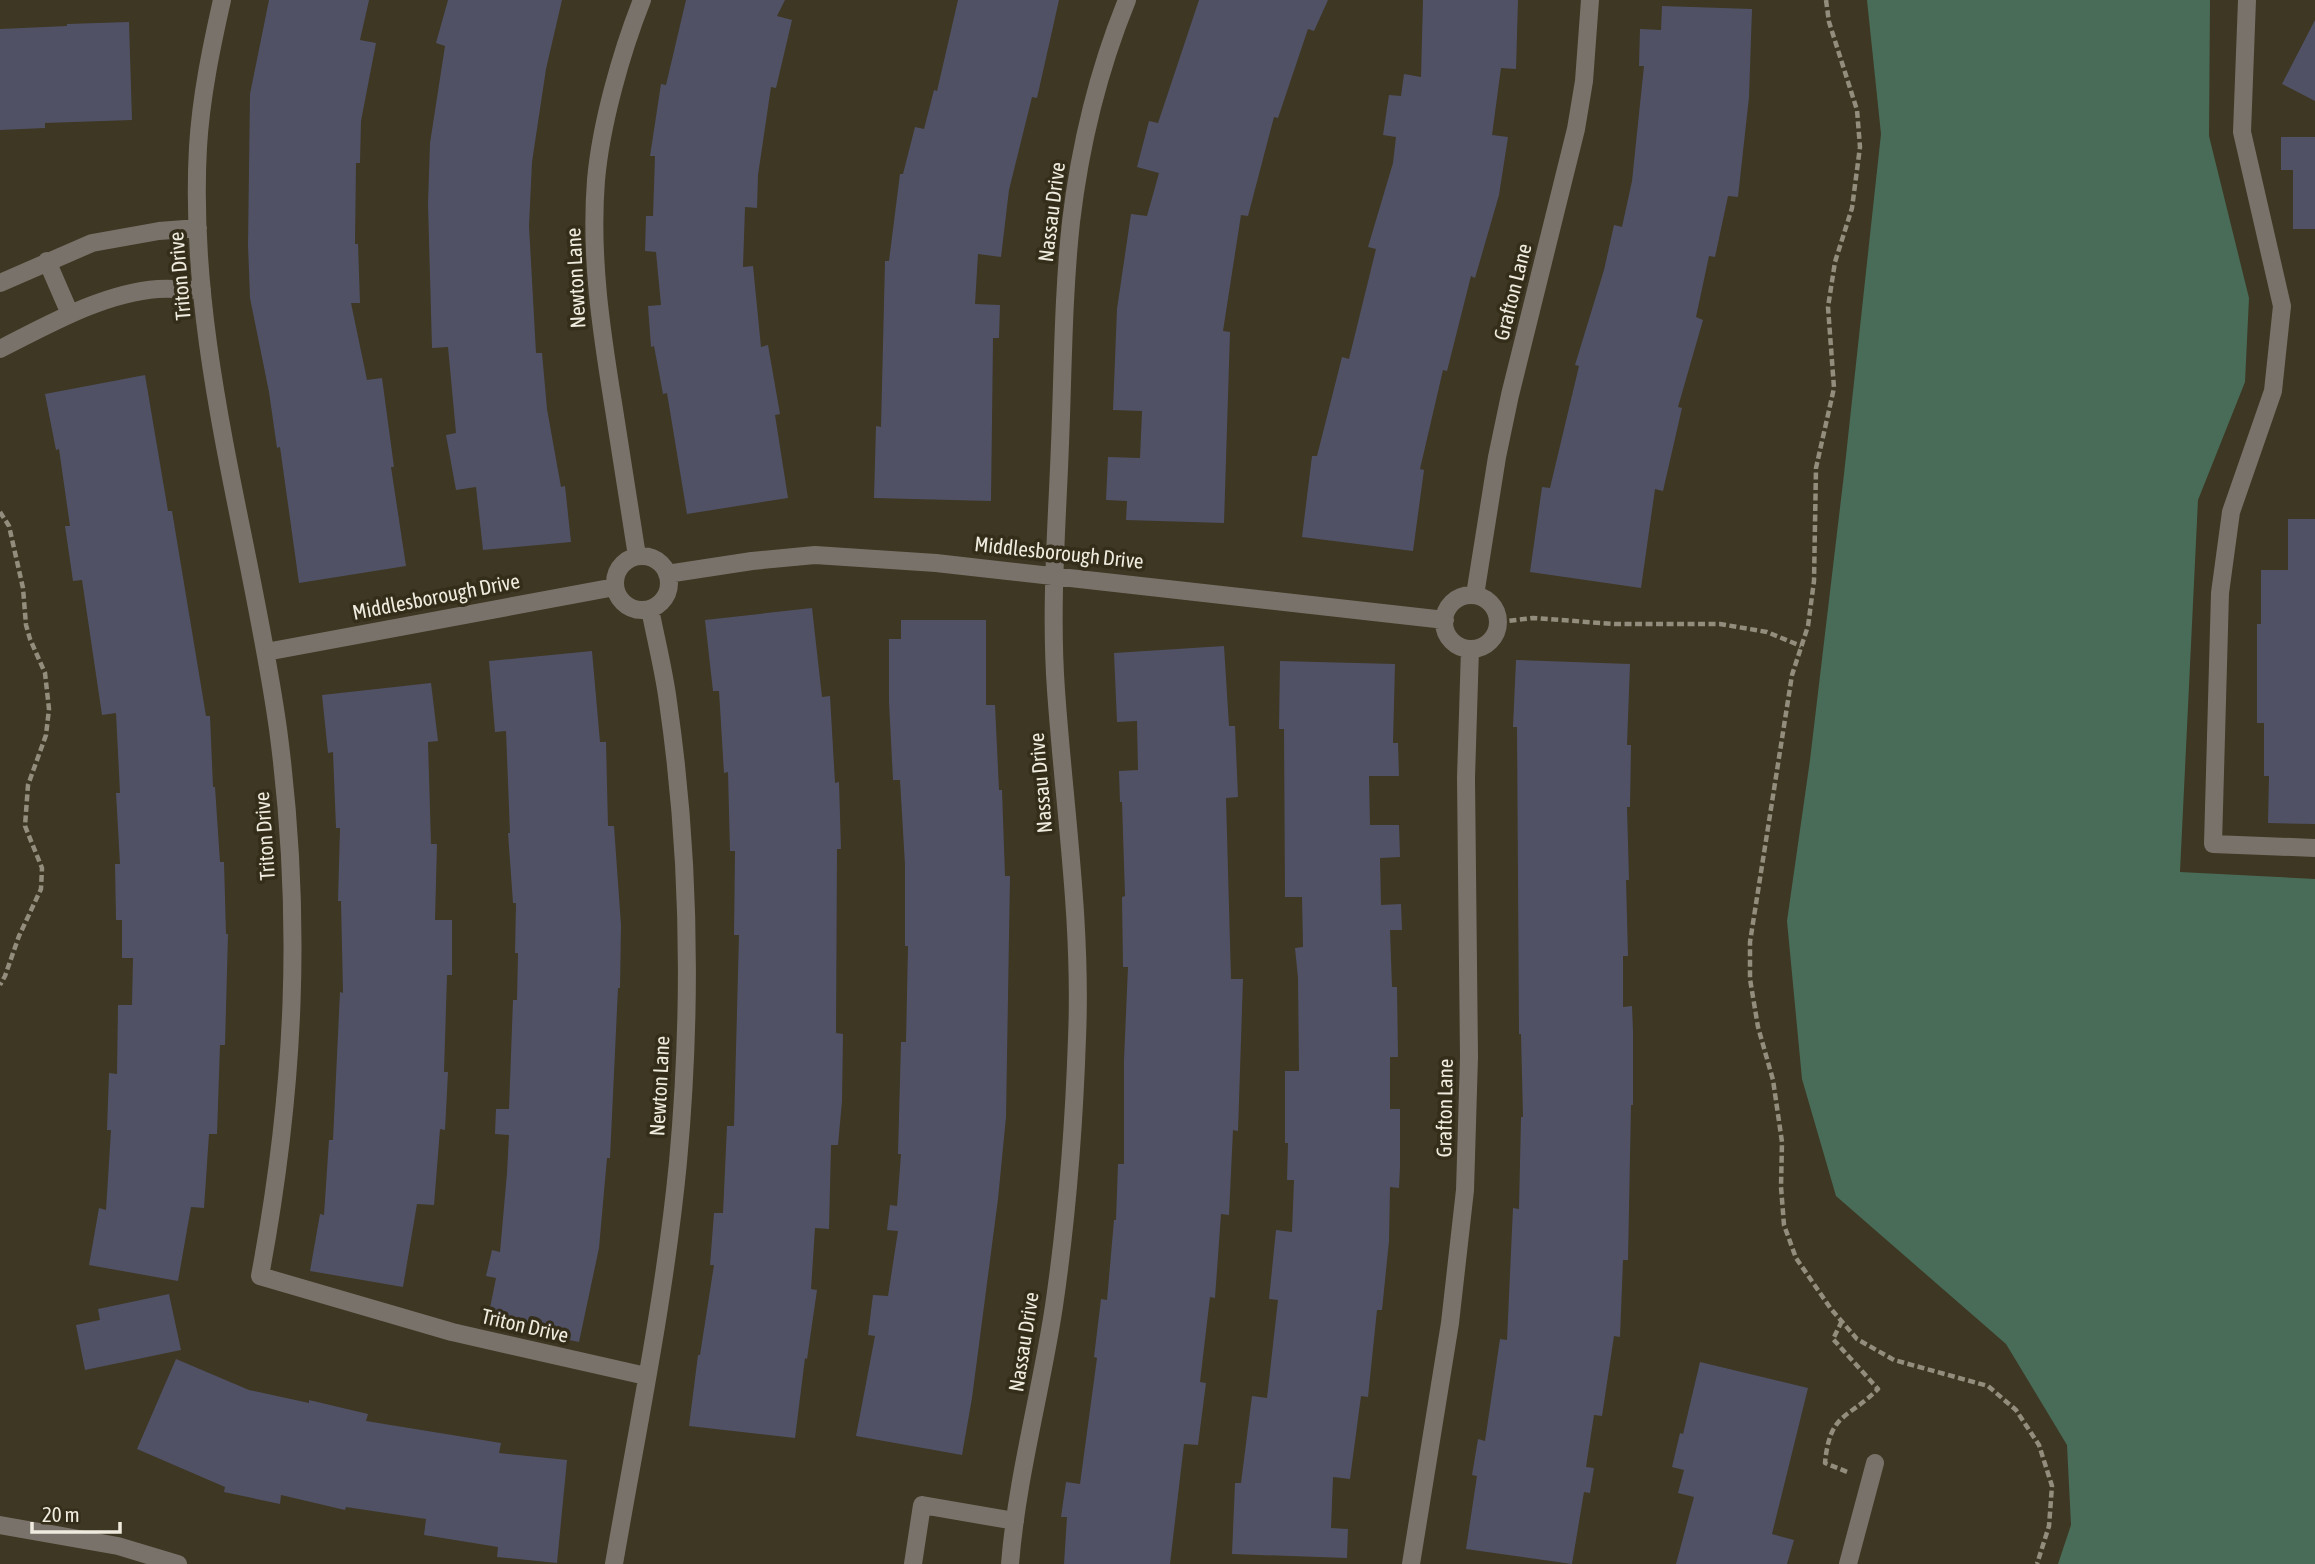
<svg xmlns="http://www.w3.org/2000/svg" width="2315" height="1564" viewBox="0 0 2315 1564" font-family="'Asap Condensed',sans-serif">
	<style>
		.forest { fill: #486c58 }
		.building { fill: #505165 }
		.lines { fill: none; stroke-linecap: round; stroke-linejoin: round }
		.path { stroke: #928d7c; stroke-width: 4.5; stroke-dasharray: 7 3.5; stroke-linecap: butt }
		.minor { stroke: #79726a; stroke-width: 18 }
		.labels { text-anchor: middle; stroke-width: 7; stroke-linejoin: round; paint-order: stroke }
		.street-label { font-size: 21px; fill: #efecdf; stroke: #332d19 }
	</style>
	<rect width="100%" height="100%" fill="#3e3723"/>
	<path class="forest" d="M 1867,0 L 2210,0 L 2209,136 L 2249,298 L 2245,382 L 2198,500 L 2180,872 L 2315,879 L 2315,1564 L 2058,1564 L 2071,1525 L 2067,1445 L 2006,1344 L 1836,1196 L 1802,1079 L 1787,921 L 1810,760 L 1844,474 L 1881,134 Z"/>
	<path class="building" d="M 269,0 L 369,0 L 360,40 L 376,43 L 361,121 L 360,163 L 356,163 L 355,244 L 358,244 L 360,303 L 351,303 L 367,380 L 382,378 L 394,467 L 391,467 L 406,566 L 299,583 L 280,447 L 277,448 L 269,392 L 250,298 L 248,245 L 250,94 Z
		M 448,0 L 562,0 L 546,69 L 532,162 L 529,226 L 536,353 L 542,353 L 547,409 L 561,487 L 565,486 L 571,542 L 483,550 L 476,487 L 456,490 L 446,435 L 456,433 L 448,347 L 432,348 L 428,204 L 430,143 L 445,46 L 436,43 Z
		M 686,0 L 785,0 L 777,16 L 792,20 L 776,88 L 771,87 L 758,175 L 757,208 L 745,207 L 743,267 L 753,266 L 761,347 L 768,345 L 780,414 L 775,415 L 788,498 L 687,514 L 667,393 L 663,394 L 654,346 L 651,347 L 648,306 L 661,305 L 656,252 L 645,251 L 646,216 L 653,216 L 655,156 L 650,156 L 661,84 L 666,85 Z
		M 958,0 L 1059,0 L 1037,98 L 1032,97 L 1009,190 L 1001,257 L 978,254 L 975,304 L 1000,305 L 999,338 L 993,338 L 991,501 L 874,498 L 876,426 L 881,427 L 885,261 L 889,261 L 900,174 L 903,174 L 915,127 L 924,129 L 934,90 L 937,91 Z
		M 1199,0 L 1328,0 L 1314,31 L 1308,29 L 1278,118 L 1274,117 L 1248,216 L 1241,215 L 1223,331 L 1230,332 L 1224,523 L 1126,520 L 1127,501 L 1106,500 L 1108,457 L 1140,458 L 1142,411 L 1113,410 L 1117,309 L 1131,214 L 1147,216 L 1159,173 L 1137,167 L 1149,121 L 1158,123 Z
		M 1423,0 L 1518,0 L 1516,69 L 1501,68 L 1492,135 L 1508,137 L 1499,195 L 1475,278 L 1471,276 L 1447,371 L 1443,370 L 1420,469 L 1424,470 L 1413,551 L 1302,537 L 1312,456 L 1317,456 L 1342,357 L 1349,359 L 1376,249 L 1368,247 L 1393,163 L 1396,137 L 1383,135 L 1389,95 L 1401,96 L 1404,74 L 1421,77 Z
		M 1662,6 L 1752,9 L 1749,97 L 1738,197 L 1728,196 L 1715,257 L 1709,256 L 1696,317 L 1703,320 L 1678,407 L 1682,408 L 1663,491 L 1655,489 L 1641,588 L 1530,572 L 1542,487 L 1550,488 L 1579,366 L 1575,365 L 1604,270 L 1614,225 L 1622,227 L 1632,181 L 1644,66 L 1639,66 L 1640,29 L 1661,30 Z
		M 2315,20 L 2315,101 L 2282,84 Z
		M 129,22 L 132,120 L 45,123 L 45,128 L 0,130 L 0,29 L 67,26 L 67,24 Z
		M 2281,137 L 2315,137 L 2315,229 L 2293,229 L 2293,170 L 2281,170 Z
		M 145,375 L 168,511 L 172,511 L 206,716 L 210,716 L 213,787 L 215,787 L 220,862 L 224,862 L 226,934 L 228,934 L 225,1045 L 220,1045 L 217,1134 L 209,1134 L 204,1208 L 191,1207 L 178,1281 L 89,1265 L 99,1208 L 106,1210 L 111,1130 L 107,1130 L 109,1073 L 117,1074 L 118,1005 L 132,1005 L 133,958 L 122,958 L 122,920 L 116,920 L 115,864 L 120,864 L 116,793 L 120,793 L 116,713 L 102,715 L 82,580 L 73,581 L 65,526 L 70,526 L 59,449 L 56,450 L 45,394 Z
		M 2288,519 L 2315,519 L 2315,824 L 2268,823 L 2269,776 L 2264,776 L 2264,723 L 2257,723 L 2257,624 L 2261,624 L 2261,570 L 2288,570 Z
		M 812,608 L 822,697 L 830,696 L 835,783 L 839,782 L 841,849 L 837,849 L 836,1033 L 843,1034 L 842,1101 L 838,1145 L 831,1145 L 829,1229 L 815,1228 L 811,1289 L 817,1290 L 807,1359 L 805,1358 L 795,1438 L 689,1426 L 698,1355 L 700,1355 L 714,1265 L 710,1265 L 714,1213 L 723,1213 L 727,1126 L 734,1126 L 739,935 L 734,935 L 735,851 L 730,851 L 728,772 L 724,773 L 719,691 L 713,691 L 705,620 Z
		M 901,620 L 986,620 L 986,705 L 995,705 L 999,790 L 1002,790 L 1005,876 L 1010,876 L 1006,1117 L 998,1199 L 972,1398 L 962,1455 L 856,1436 L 875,1336 L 868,1335 L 873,1295 L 888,1296 L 898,1231 L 887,1230 L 890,1205 L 897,1206 L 901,1154 L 898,1154 L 901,1042 L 906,1042 L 908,946 L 905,946 L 905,865 L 900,780 L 893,780 L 889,702 L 889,639 L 901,639 Z
		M 1224,646 L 1229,726 L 1235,726 L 1238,797 L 1226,798 L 1231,979 L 1243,979 L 1238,1131 L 1233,1130 L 1229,1215 L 1221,1214 L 1215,1298 L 1210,1297 L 1200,1382 L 1206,1383 L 1198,1445 L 1184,1444 L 1170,1564 L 1064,1564 L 1067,1517 L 1061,1517 L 1066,1482 L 1080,1484 L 1097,1358 L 1094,1357 L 1101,1299 L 1107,1300 L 1114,1220 L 1116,1220 L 1118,1164 L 1124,1164 L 1124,1060 L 1128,967 L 1123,967 L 1122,897 L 1125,896 L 1122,802 L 1120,802 L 1119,771 L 1138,770 L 1137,721 L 1117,722 L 1114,653 Z
		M 592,651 L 600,742 L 606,742 L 608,826 L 614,826 L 621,925 L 620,988 L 618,988 L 610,1158 L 607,1158 L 599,1248 L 579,1342 L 487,1323 L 496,1278 L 486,1276 L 492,1250 L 500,1252 L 507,1173 L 509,1135 L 495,1134 L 496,1109 L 509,1109 L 513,1000 L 517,1000 L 518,953 L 515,953 L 516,903 L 513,903 L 508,833 L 510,833 L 506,731 L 495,732 L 489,661 Z
		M 1516,660 L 1630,664 L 1627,745 L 1631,745 L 1630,807 L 1627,807 L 1629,880 L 1626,880 L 1628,956 L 1623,956 L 1623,1007 L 1632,1006 L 1633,1032 L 1633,1105 L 1631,1105 L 1628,1260 L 1623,1260 L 1620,1337 L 1614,1336 L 1602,1416 L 1594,1415 L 1586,1467 L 1594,1468 L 1590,1493 L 1584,1492 L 1572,1564 L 1466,1549 L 1477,1476 L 1472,1475 L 1478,1439 L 1485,1441 L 1500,1339 L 1507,1340 L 1513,1208 L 1519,1209 L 1521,1117 L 1523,1117 L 1521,1034 L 1519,1034 L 1517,727 L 1513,727 Z
		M 1280,661 L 1395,664 L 1393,743 L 1398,743 L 1399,776 L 1369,776 L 1370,825 L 1399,825 L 1400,857 L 1380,858 L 1381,905 L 1401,904 L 1402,930 L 1390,930 L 1392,987 L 1397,987 L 1398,1057 L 1390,1057 L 1390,1109 L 1400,1109 L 1400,1167 L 1399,1188 L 1390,1187 L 1389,1241 L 1382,1310 L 1377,1310 L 1368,1397 L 1361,1396 L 1350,1479 L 1333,1477 L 1331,1528 L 1348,1529 L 1347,1558 L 1232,1554 L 1235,1483 L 1241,1483 L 1252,1396 L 1267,1398 L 1278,1300 L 1269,1299 L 1276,1230 L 1292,1232 L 1294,1180 L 1287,1180 L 1288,1143 L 1285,1143 L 1285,1071 L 1299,1071 L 1298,978 L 1295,948 L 1303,947 L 1302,897 L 1285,897 L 1284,729 L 1279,729 Z
		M 431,683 L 438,741 L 428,742 L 431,844 L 437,844 L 435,920 L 452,920 L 452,975 L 447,975 L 444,1072 L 448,1072 L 445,1130 L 440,1129 L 434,1205 L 417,1204 L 403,1287 L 310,1271 L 320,1214 L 324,1215 L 329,1140 L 333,1140 L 340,992 L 343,993 L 341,901 L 338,901 L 340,828 L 336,828 L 333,752 L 328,753 L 322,695 Z
		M 169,1294 L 181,1350 L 85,1370 L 76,1325 L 100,1320 L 98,1309 Z
		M 176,1359 L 249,1390 L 309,1403 L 309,1400 L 368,1414 L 366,1421 L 501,1443 L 499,1453 L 567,1460 L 557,1563 L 497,1557 L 498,1547 L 424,1535 L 426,1519 L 346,1507 L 345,1510 L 281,1495 L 280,1504 L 224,1492 L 225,1487 L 137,1449 Z
		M 1700,1362 L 1808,1388 L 1772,1534 L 1794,1540 L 1787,1564 L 1676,1564 L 1694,1497 L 1678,1493 L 1684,1470 L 1672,1467 L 1680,1433 L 1683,1434 Z"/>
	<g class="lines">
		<path class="path" d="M 1826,0 L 1829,22 L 1857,110 L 1860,147 L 1852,208 L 1835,262 L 1828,307 L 1834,388 L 1816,468 L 1814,581 L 1808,626 L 1792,675 L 1750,942 L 1750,979 L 1758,1027 L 1773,1080 L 1782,1142 L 1781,1187 L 1784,1225 L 1796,1258 L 1831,1309 L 1857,1339 L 1894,1360 L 1988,1386 L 2016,1410 L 2039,1445 L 2052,1486 L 2049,1526 L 2037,1564
			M 0,512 L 9,526 L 23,588 L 26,625 L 30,639 L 45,673 L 49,709 L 46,735 L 28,785 L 25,826 L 42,868 L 41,889 L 19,936 L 5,976 L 0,985
			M 1499,622 L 1533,618 L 1615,624 L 1720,624 L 1767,632 L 1801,646
			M 1842,1321 L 1833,1339 L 1878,1389 C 1847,1420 1830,1412 1825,1463 L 1850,1473"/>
		<path class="minor" d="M 222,0 C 211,49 201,97 198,147 C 187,344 251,536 278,729 C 303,918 295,1089 260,1276 L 452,1332 L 646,1376
			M 2247,0 L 2242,132 L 2282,306 L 2273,391 L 2231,512 L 2220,593 L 2213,844 L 2315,848
			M 47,261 L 70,314
			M 0,283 L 92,243 L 159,231 L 198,228
			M 0,349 C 48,325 103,293 158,289 C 173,288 188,290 202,290
			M 637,556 C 629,505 621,454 613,403 C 601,329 590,256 596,180 C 601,124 621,53 642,0
			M615 583a27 27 0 1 1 54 0a27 27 0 1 1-54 0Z
			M 667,574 L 752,561 L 815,555 L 936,563 L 1445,620
			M 1475,595 L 1497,457 L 1510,395 L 1576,129 L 1584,81 L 1590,0
			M1444 622a27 27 0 1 1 54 0a27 27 0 1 1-54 0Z
			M 266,652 L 615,587
			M 0,1525 L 118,1546 L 178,1564
			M 614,1564 C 637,1430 665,1297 678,1162 C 692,1009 690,854 668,702 C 664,671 656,640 650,609
			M 913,1564 L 922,1505 L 1015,1521
			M 1010,1564 C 1017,1477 1041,1392 1054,1306 C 1067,1217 1074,1127 1077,1038 C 1082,921 1064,806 1056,690 C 1050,608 1057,525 1060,444 C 1063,370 1063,296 1071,222 C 1080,146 1098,71 1127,0
			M 1411,1564 L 1450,1323 L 1465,1190 L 1469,1057 L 1466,778 L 1470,649
			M 1848,1564 L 1875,1463"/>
	</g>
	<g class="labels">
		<g class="street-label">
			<text transform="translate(1052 212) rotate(-83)" y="7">Nassau Drive</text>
			<text transform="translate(180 276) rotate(-95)" y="7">Triton Drive</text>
			<text transform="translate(576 278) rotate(-93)" y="7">Newton Lane</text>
			<text transform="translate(1513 292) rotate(-76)" y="7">Grafton Lane</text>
			<text transform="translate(1059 553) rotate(6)" y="7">Middlesborough Drive</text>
			<text transform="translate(436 597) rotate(-11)" y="7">Middlesborough Drive</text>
			<text transform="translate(1041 783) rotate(-95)" y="7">Nassau Drive</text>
			<text transform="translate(265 836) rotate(-94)" y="7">Triton Drive</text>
			<text transform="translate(660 1086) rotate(-87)" y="7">Newton Lane</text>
			<text transform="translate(1445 1108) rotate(-89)" y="7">Grafton Lane</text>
			<text transform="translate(525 1326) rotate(13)" y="7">Triton Drive</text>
			<text transform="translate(1024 1342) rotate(-81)" y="7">Nassau Drive</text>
		</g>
	</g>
	<path d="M32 1522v10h88v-10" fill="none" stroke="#efecdf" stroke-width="3.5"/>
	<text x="42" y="1522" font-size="21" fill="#efecdf" stroke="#332d19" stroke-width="5" paint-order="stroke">20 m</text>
</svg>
